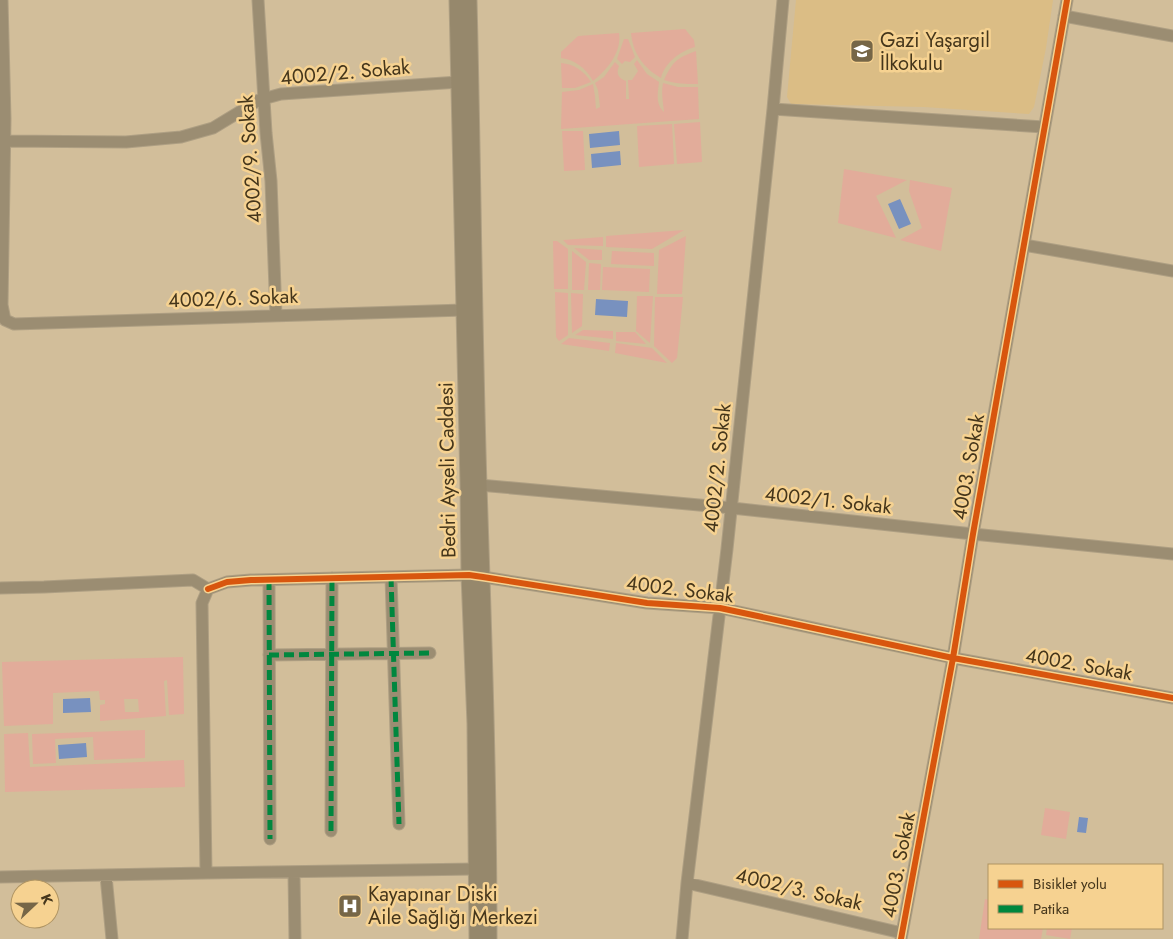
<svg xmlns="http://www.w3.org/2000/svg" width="1173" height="939" viewBox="0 0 1173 939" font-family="Jost,sans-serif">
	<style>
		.built { fill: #dbbd85 }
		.green { fill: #e2ac9a; fill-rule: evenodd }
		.water { fill: #7891bf }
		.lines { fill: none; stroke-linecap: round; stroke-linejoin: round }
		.minor-casing { stroke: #ae9f83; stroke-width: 13 }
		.major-casing { stroke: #ae9f83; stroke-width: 17 }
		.minor { stroke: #9b8d72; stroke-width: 11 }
		.major { stroke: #96886c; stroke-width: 15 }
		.quiet { stroke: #00873e; stroke-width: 5; stroke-dasharray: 10 5; stroke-linecap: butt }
		.cycleway-casing { stroke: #f6d291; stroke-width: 9 }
		.cycleway { stroke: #d8560e; stroke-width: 6 }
		.labels { text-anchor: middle; stroke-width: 5; stroke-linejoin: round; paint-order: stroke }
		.poi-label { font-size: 20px; fill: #45361b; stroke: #f6d291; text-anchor: start }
		.street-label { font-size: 20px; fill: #45361b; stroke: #f6d291 }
	</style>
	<rect width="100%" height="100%" fill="#d2be9a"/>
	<path class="built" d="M 796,0 L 1053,0 L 1046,48 L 1034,107 L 1029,114 L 924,107 L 791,104 L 787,97 Z"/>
	<path class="green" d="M 685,29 L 694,40 L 695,47 C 681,51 665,62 661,78 C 644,68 633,54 631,33 Z
		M 619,33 C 622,52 607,70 593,81 C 586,68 575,60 561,58 L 561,52 L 578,36 Z
		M 624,39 L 628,39 L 635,57 L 630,62 L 625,61 L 622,64 L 617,59 Z
		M 696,51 L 698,84 C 686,84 675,84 664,80 C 673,61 677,58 696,51 Z
		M 637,60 L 647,74 L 659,82 C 658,92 655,104 664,112 C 663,101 661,94 663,83 L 678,87 L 698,87 L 699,119 L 561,129 L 562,92 L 579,90 L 593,84 L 595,96 L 596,109 L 600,107 L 598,90 L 595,83 L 604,77 L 615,62 L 619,66 C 616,74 618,78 626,81 L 626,99 L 629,99 L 628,80 L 632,80 L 638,71 L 634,64 Z
		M 561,63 C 574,64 584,71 591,82 L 575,88 L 562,88 Z
		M 700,122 L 702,162 L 677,164 L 674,124 Z
		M 672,124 L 674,164 L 639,167 L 637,126 Z
		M 562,131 L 583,131 L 585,170 L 564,171 Z
		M 844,169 L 907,180 L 876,196 L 896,238 L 838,223 Z
		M 910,180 L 952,188 L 941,251 L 900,240 L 922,228 L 909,191 Z
		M 684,230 L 652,249 L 606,247 L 606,236 Z
		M 686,236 L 682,294 L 657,294 L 659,250 Z
		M 603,237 L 603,246 L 568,245 L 563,240 Z
		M 553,241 L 557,241 L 568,249 L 568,289 L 554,289 Z
		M 574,248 L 602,250 L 602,260 L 589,260 Z
		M 572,251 L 586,262 L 584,290 L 572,290 Z
		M 612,251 L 654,253 L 654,266 L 611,264 Z
		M 589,263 L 601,264 L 600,290 L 588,290 Z
		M 603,267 L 650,269 L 649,292 L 602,290 Z
		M 555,292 L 568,293 L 568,335 L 559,341 L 556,337 Z
		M 571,293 L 583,294 L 582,326 L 572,333 Z
		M 637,296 L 653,296 L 650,343 L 636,331 Z
		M 655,297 L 683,297 L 677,358 L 672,363 L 654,346 Z
		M 583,330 L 613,331 L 613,339 L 575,335 Z
		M 616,332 L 635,332 L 646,344 L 616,341 Z
		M 569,338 L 610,343 L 609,351 L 561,344 Z
		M 616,343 L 652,348 L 667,363 L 615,353 Z
		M 183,657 L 184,714 L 169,715 L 167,680 L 164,681 L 166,716 L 100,721 L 100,705 L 105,704 L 105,700 L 100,700 L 99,691 L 53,693 L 53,724 L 4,726 L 2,662 ZM 124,699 L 138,699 L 139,712 L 125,712 Z
		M 145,730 L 145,758 L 94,760 L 93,737 L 55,739 L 56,763 L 33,764 L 32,734 Z
		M 28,733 L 30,767 L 184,760 L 185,787 L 5,792 L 4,734 Z
		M 1045,808 L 1070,812 L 1066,839 L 1041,835 Z
		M 985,899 L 989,900 L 989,928 L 1043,928 L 1041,939 L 979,939 Z
		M 1047,928 L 1072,928 L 1070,939 L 1046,935 Z"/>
	<path class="water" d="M 619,131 L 620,145 L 590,148 L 589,134 Z
		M 620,151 L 621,165 L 592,168 L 591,154 Z
		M 900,199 L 911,224 L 899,229 L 888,204 Z
		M 596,299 L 628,301 L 627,317 L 595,315 Z
		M 90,698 L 91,712 L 63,713 L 63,699 Z
		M 86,743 L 87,757 L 59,759 L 58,745 Z
		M 1079,817 L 1088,818 L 1086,833 L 1077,832 Z"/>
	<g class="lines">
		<g class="minor-casing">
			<path id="minor" d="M 2,0 L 5,119 L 2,305 L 5,320 L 14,324 L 464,310
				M 258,0 L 266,133 L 271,181 L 276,316
				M 1064,16 L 1173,36
				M 773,109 L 1044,127
				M 4,141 L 126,142 L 181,137 L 213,128 L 259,100 L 281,94 L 459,82
				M 1024,245 L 1173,271
				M 479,485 L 732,508 L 973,534 L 1173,554
				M 391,577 L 399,824
				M 269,580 L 270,839
				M 0,588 L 44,587 L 193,580 L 208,589
				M 208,589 L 227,582 L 251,580 L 469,575 L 483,577 L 647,603 L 720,608 L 953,658 L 1173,698
				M 269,655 L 430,653
				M 331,831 L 332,578
				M 294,872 L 295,939
				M 206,873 L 202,603 L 208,589
				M 106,876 L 112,939
				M 0,877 L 206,873 L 476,869
				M 687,883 L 902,933
				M 682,939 L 687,883 L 727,549 L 773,109 L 783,0
				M 901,939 L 953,658 L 973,534 L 1067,0"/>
		</g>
		<g class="major-casing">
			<path id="major" d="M 457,0 L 468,485 L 469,575 L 475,724 L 477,939
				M 469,0 C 473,162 474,324 479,486 C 484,637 489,788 489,939"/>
		</g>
		<use href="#minor" class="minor"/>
		<use href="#major" class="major"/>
		<path class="quiet" d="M 391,577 L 399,824
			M 269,580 L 270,839
			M 269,655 L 430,653
			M 331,831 L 332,578"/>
		<g class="cycleway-casing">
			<path id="cycleway" d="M 208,589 L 227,582 L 251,580 L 469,575 L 483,577 L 647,603 L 720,608 L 953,658 L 1173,698
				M 901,939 L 953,658 L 973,534 L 1067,0"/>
		</g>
		<use href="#cycleway" class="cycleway"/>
	</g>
	<defs>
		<g id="school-square" transform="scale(1.25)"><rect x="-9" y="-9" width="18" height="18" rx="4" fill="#766647" stroke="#f6d291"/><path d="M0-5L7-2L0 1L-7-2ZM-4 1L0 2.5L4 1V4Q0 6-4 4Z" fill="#fff"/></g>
		<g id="hospital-square" transform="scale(1.25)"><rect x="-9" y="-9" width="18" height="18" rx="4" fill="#766647" stroke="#f6d291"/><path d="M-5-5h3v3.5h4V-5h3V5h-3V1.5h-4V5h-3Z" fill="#fff"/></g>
	</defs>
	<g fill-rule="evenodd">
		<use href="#school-square" x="862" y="51"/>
		<use href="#hospital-square" x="350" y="906"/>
	</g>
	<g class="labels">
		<g class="poi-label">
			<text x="880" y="47">Gazi Yaşargil<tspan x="880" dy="23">İlkokulu</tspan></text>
			<text x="368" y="901">Kayapınar Diski<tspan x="368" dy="23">Aile Sağlığı Merkezi</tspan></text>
		</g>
		<g class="street-label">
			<text transform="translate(345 72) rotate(-5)" y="7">4002/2. Sokak</text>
			<text transform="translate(250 159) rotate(-94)" y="7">4002/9. Sokak</text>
			<text transform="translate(233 298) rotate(-2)" y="7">4002/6. Sokak</text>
			<text transform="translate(968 467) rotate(-80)" y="7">4003. Sokak</text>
			<text transform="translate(717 468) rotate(-84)" y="7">4002/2. Sokak</text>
			<text transform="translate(447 470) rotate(-91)" y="7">Bedri Ayseli Caddesi</text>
			<text transform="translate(828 500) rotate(6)" y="7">4002/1. Sokak</text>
			<text transform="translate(680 589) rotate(7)" y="7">4002. Sokak</text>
			<text transform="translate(1079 664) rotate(10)" y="7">4002. Sokak</text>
			<text transform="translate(898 865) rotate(-79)" y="7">4003. Sokak</text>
			<text transform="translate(799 889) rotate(13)" y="7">4002/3. Sokak</text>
		</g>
	</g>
	<rect x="988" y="864" width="175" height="65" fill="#f6d291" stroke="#af9462"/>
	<rect x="998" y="880" width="25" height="8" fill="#d8560e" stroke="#af9462"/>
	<text x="1033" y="889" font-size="15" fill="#45361b">Bisiklet yolu</text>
	<rect x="998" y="905" width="25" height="8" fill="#00873e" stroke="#af9462"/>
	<text x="1033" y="914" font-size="15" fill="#45361b">Patika</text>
	<g transform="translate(35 904) rotate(68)"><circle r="24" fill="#f6d291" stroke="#af9462"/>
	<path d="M0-4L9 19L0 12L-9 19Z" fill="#766647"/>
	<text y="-8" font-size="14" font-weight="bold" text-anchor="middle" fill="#45361b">K</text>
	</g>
</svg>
